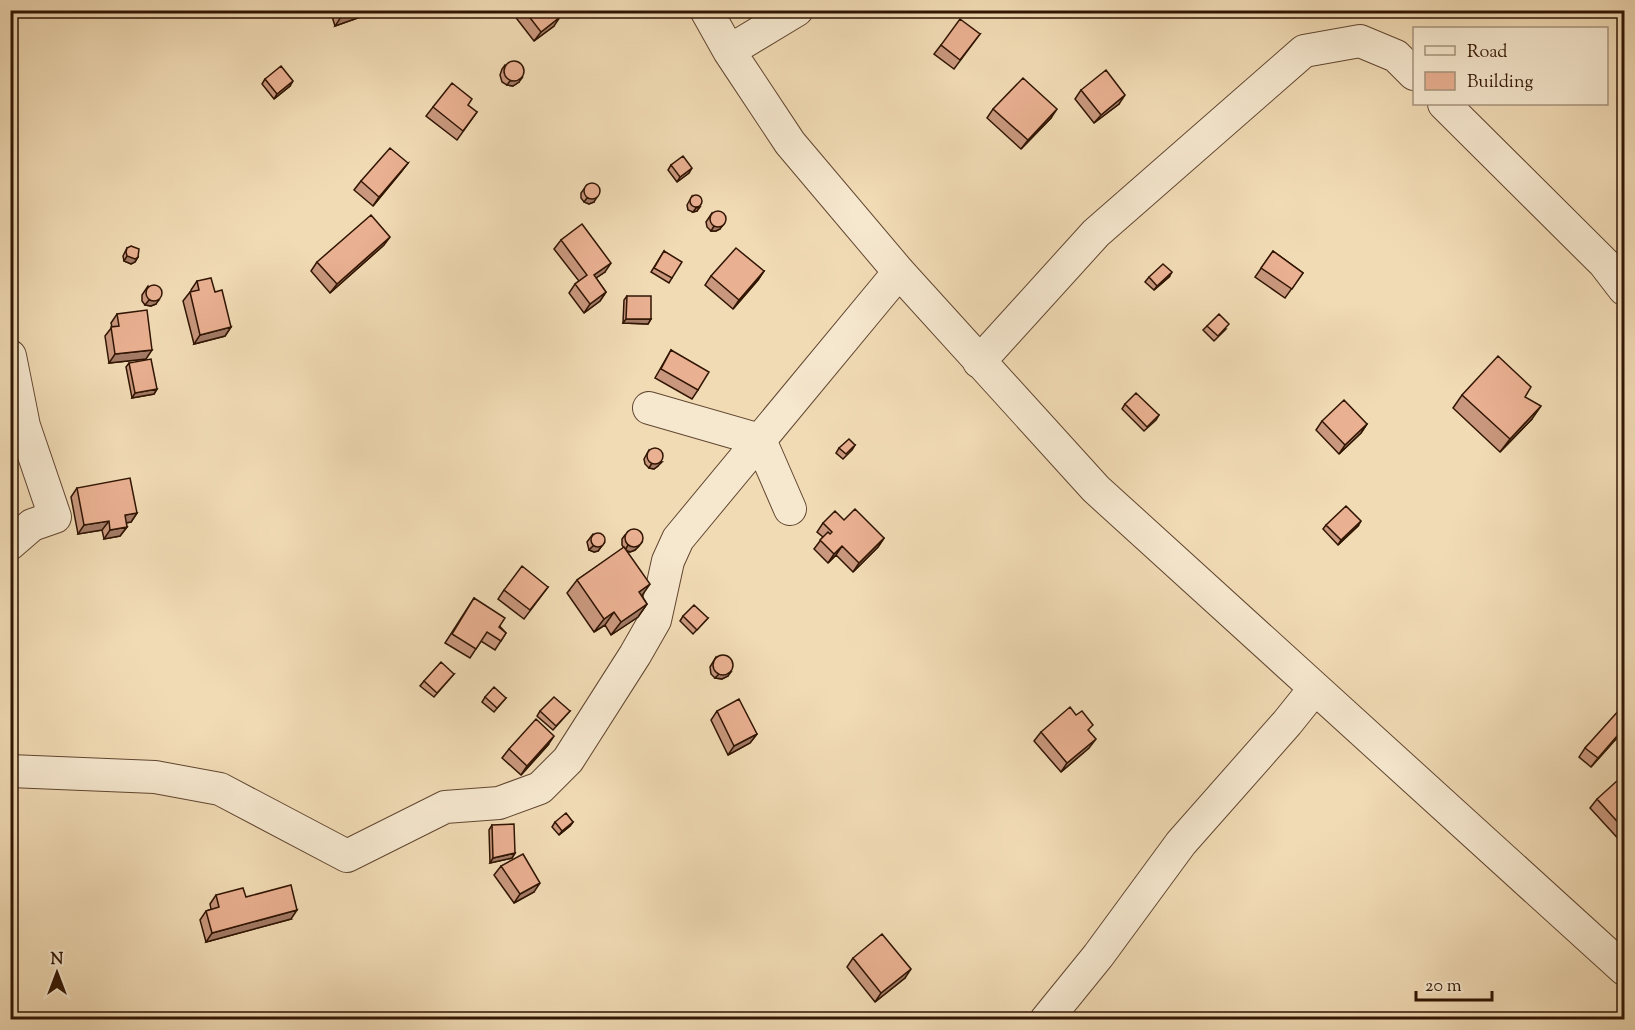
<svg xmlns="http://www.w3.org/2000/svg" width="1635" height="1030" viewBox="0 0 1635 1030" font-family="'Sorts Mill Goudy',serif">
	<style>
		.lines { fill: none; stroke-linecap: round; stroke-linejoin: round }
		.minor-casing { stroke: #614630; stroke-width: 34 }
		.minor { stroke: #f6e8cf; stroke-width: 32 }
		.wall { fill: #c8977d; stroke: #311503; stroke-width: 1.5 }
		.shaded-wall { fill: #a37b66; stroke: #311503; stroke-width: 1.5 }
		.building { fill: #e9b091; stroke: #311503; stroke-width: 1.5 }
	</style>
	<rect width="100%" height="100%" fill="#f1dbb5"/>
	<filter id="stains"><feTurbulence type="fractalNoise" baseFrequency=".00333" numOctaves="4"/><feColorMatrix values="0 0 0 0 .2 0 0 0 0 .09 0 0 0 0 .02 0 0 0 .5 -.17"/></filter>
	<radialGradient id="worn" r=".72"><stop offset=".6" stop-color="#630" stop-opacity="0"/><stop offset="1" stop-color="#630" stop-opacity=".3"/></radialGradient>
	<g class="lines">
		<g class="minor-casing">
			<path id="minor" d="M 706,10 L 729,51 L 790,143 L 899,272 L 1096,489 L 1624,969
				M 729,51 L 797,10
				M 1444,104 L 1604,263 L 1624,289
				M 10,356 L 24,426 L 55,517 L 32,525 L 10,544
				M 979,362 L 1096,233 L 1304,51 L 1360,41 L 1396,56 L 1414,74
				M 649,408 L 760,440 L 790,509
				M 10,771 L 155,777 L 220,789 L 347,856 L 445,807 L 499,803 L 540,788 L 568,760 L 635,655 L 655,620 L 668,561 L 678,539 L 899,272
				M 1046,1020 L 1098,956 L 1181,843 L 1287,723 L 1315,688"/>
		</g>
		<use href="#minor" class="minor"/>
	</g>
	<path class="wall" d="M 330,10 L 380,10 L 335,26 Z
		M 510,10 L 555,10 L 554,26 L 534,41 Z
		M 980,34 L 954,69 L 934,54 L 941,45 Z
		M 505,65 L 519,82 L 513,86 L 507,85 L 502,82 L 500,75 L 502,69 Z
		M 265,79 L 290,86 L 274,99 L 262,84 Z
		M 1081,90 L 1119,104 L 1094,123 L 1075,99 Z
		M 433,107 L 477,112 L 457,140 L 426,116 Z
		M 993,109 L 1051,118 L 1021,149 L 987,118 Z
		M 408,163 L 401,172 L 373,206 L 354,190 L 361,181 Z
		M 671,165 L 689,173 L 677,182 L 668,170 Z
		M 587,185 L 594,202 L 589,204 L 584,202 L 581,198 L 581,193 Z
		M 692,196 L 697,211 L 693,212 L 688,210 L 687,205 Z
		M 712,213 L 720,229 L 716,231 L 711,231 L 707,227 L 706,222 Z
		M 561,240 L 605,272 L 596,278 L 606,292 L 600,301 L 584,313 L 569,293 L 575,284 L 579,281 L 554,249 Z
		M 384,245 L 330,293 L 311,271 L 317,262 Z
		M 127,248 L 138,257 L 135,262 L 131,264 L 124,261 L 123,256 Z
		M 664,251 L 672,278 L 669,283 L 651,272 Z
		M 1273,251 L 1303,273 L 1285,298 L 1255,277 Z
		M 764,271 L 758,280 L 733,309 L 705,285 L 711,276 Z
		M 1149,277 L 1169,277 L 1154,290 L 1145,282 Z
		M 197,281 L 215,292 L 231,327 L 225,336 L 194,344 L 183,301 L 190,292 L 191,292 L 191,290 Z
		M 148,286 L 156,304 L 151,306 L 145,305 L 142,301 L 142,295 Z
		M 627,296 L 651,319 L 648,324 L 623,323 L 624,300 Z
		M 117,314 L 146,359 L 109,363 L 105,336 L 112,327 L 111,323 Z
		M 1207,326 L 1226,329 L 1214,341 L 1203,330 Z
		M 671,350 L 698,390 L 692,399 L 655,378 Z
		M 129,363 L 157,389 L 154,394 L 132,398 L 126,367 Z
		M 1462,395 L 1525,397 L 1532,419 L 1500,452 L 1453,408 Z
		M 1125,404 L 1159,415 L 1156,420 L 1144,431 L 1122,409 Z
		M 1322,421 L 1367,424 L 1361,433 L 1339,454 L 1316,430 Z
		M 855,445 L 852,450 L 843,459 L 836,453 L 839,448 Z
		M 649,450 L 658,466 L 654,469 L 649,468 L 645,464 L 644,459 Z
		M 77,488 L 137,513 L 131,522 L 126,523 L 127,527 L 120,536 L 104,539 L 102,530 L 78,534 L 71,497 Z
		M 844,520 L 884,538 L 878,547 L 853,572 L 836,555 L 828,563 L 814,549 L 823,537 L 817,532 L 823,523 Z
		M 1326,525 L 1358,526 L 1338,545 L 1323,529 Z
		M 593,534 L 604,543 L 598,551 L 594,552 L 589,550 L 587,542 Z
		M 625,535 L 642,542 L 635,550 L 630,552 L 627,551 L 642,596 L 647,604 L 638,617 L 611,635 L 605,625 L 594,632 L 567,593 L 577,580 L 624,548 L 622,545 L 622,539 Z
		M 548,587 L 524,619 L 498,599 L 504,590 Z
		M 474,598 L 506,633 L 495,650 L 481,641 L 470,658 L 445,643 Z
		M 683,616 L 708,618 L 693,634 L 680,621 Z
		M 716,657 L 728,676 L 722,679 L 715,678 L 711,674 L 710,667 Z
		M 454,674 L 434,697 L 420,686 L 424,681 Z
		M 485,697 L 506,698 L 494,712 L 482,702 Z
		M 1624,710 L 1624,730 L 1591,767 L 1579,757 L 1585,748 Z
		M 540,711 L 570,711 L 553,730 L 537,716 Z
		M 717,711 L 757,734 L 750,743 L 728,755 L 711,720 Z
		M 1089,731 L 1089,748 L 1061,772 L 1034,741 L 1041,732 Z
		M 548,745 L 521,775 L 502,758 L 509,749 Z
		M 1624,787 L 1624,845 L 1590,808 L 1597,799 Z
		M 555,822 L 573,822 L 570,826 L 559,835 L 552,827 Z
		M 492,825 L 515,853 L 512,858 L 490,863 L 489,830 Z
		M 501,866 L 534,892 L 514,903 L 494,875 Z
		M 216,895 L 246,897 L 291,919 L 206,942 L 200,920 L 206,911 L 211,909 L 210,904 Z
		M 853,958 L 905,978 L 875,1002 L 847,967 Z"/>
	<path class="shaded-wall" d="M 361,10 L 380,10 L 335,26 L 341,17 Z
		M 560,17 L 554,26 L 534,41 L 541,32 Z
		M 522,78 L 519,82 L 513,86 L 507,85 L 510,81 Z
		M 293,81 L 290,86 L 274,99 L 277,94 Z
		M 1125,95 L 1119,104 L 1094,123 L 1101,115 Z
		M 1057,109 L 1051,118 L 1021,149 L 1028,140 Z
		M 408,163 L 401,172 L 373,206 L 379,197 Z
		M 692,168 L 689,173 L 677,182 L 680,177 Z
		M 597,197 L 594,202 L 589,204 L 584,202 L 587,198 Z
		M 700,207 L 697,211 L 693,212 L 696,208 Z
		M 724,224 L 720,229 L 716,231 L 711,231 L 714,226 Z
		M 390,237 L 384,245 L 330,293 L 337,284 Z
		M 127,256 L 138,257 L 135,262 L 131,264 L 124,261 Z
		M 611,263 L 605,272 L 587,284 L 594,275 Z
		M 764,271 L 758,280 L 733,309 L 739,300 Z
		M 1172,272 L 1169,277 L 1154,290 L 1157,286 Z
		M 606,292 L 600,301 L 584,313 L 590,304 Z
		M 149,300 L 159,300 L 156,304 L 151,306 L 145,305 Z
		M 626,319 L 651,319 L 648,324 L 623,323 Z
		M 231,327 L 225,336 L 194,344 L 200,335 Z
		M 152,350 L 146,359 L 109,363 L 115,354 Z
		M 157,389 L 154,394 L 132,398 L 135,393 Z
		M 1541,406 L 1532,419 L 1500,452 L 1510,439 Z
		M 1367,424 L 1361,433 L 1339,454 L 1345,445 Z
		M 662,462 L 658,466 L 654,469 L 649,468 L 652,463 Z
		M 137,513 L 131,522 L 118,524 L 125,515 Z
		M 109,521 L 102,530 L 78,534 L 84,525 Z
		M 1361,521 L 1358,526 L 1338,545 L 1341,540 Z
		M 127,527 L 120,536 L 104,539 L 110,530 Z
		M 884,538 L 878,547 L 853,572 L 859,563 Z
		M 604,543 L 598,551 L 594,552 L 589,550 L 593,546 Z
		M 628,545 L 639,546 L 635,550 L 630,552 L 625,550 Z
		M 842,546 L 836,555 L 828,563 L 834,554 Z
		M 650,584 L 641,597 L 639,592 Z
		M 647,604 L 638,617 L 611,635 L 621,622 Z
		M 614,612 L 605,625 L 594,632 L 604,619 Z
		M 731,672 L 728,676 L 722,679 L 715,678 L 719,674 Z
		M 1624,728 L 1624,730 L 1591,767 L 1598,758 Z
		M 757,734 L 750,743 L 728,755 L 734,746 Z
		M 554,736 L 548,745 L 521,775 L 527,766 Z
		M 1096,739 L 1089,748 L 1061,772 L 1067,763 Z
		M 573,822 L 570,826 L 559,835 L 562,831 Z
		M 515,853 L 512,858 L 490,863 L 493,858 Z
		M 540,883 L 534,892 L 514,903 L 520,894 Z
		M 297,910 L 291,919 L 206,942 L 212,933 Z
		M 911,969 L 905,978 L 875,1002 L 881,993 Z"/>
	<path class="building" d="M 339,10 L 361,10 L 341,17 Z
		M 524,10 L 555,10 L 560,17 L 541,32 Z
		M 960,19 L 980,34 L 960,60 L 941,45 Z
		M504 71a10 10 0 1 1 20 0a10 10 0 1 1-20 0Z
		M 281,66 L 293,81 L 277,94 L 265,79 Z
		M 1106,70 L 1125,95 L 1101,115 L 1081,90 Z
		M 1023,78 L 1057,109 L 1028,140 L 993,109 Z
		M 452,83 L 472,99 L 468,105 L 477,112 L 463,131 L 433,107 Z
		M 390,148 L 408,163 L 379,197 L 361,181 Z
		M 683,156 L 692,168 L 680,177 L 671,165 Z
		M584 191a8 8 0 1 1 16 0a8 8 0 1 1-16 0Z
		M690 201a6 6 0 1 1 12 0a6 6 0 1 1-12 0Z
		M710 219a8 8 0 1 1 16 0a8 8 0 1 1-16 0Z
		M 371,215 L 390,237 L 337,284 L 317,262 Z
		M 582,224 L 611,263 L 594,275 L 606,292 L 590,304 L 575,284 L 587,275 L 561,240 Z
		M 131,246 L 139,249 L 138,257 L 135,259 L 127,256 L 126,252 L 127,248 Z
		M 736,248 L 764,271 L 739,300 L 711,276 Z
		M 664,251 L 682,262 L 672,278 L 654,268 Z
		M 1273,251 L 1303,273 L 1292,289 L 1261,268 Z
		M 1163,264 L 1172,272 L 1157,286 L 1149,277 Z
		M 211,278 L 215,292 L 222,290 L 231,327 L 200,335 L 190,292 L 199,290 L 197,281 Z
		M146 293a8 8 0 1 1 16 0a8 8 0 1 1-16 0Z
		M 627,296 L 651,296 L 651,319 L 626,319 Z
		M 147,310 L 152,350 L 115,354 L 111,327 L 119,326 L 117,314 Z
		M 1219,314 L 1229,324 L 1218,336 L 1207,326 Z
		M 671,350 L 709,372 L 698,390 L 661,369 Z
		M 1498,356 L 1531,387 L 1525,397 L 1541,406 L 1510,439 L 1462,395 Z
		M 151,359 L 157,389 L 135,393 L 129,363 Z
		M 1136,393 L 1159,415 L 1147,427 L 1125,404 Z
		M 1344,400 L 1367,424 L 1345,445 L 1322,421 Z
		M 849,439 L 855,445 L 846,454 L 839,448 Z
		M647 456a8 8 0 1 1 16 0a8 8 0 1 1-16 0Z
		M 130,478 L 137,513 L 125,515 L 127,527 L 110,530 L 109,521 L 84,525 L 77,488 Z
		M 1346,506 L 1361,521 L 1341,540 L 1326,525 Z
		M 855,509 L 884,538 L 859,563 L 842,546 L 834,554 L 820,540 L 828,532 L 830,534 L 832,532 L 823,523 L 835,511 L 844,520 Z
		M625 538a9 9 0 1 1 18 0a9 9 0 1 1-18 0Z
		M591 540a7 7 0 1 1 14 0a7 7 0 1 1-14 0Z
		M 624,547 L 650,584 L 639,592 L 647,604 L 621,622 L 614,612 L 604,619 L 577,580 Z
		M 522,566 L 548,587 L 530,610 L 504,590 Z
		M 474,598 L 505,618 L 499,627 L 506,633 L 501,641 L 487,632 L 476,649 L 452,634 Z
		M 694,605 L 708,618 L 697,630 L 683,616 Z
		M713 665a10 10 0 1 1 20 0a10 10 0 1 1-20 0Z
		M 441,662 L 454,674 L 437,693 L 424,681 Z
		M 494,687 L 506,698 L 497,708 L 485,697 Z
		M 554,697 L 570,711 L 556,726 L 540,711 Z
		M 739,699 L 757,734 L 734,746 L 717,711 Z
		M 1070,707 L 1076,715 L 1082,711 L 1093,725 L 1088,730 L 1096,739 L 1067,763 L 1041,732 Z
		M 1621,708 L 1624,710 L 1624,728 L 1598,758 L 1585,748 Z
		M 536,719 L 554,736 L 527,766 L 509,749 Z
		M 1618,780 L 1624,787 L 1624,829 L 1597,799 Z
		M 566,813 L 573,822 L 562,831 L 555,822 Z
		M 514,824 L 515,853 L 493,858 L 492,825 Z
		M 523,854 L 540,883 L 520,894 L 501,866 Z
		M 291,885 L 297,910 L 212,933 L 206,911 L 219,907 L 216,895 L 243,888 L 246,897 Z
		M 882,934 L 911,969 L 881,993 L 853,958 Z"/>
	<rect width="1635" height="1030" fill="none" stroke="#f1dbb5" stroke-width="36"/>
	<rect x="12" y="12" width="1611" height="1006" fill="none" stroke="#311503" stroke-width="3"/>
	<rect x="18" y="18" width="1599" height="994" fill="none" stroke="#311503" stroke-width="1.5"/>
	<rect x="1413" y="27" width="195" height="78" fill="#f6e8cf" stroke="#a7947d" stroke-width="1.5"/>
	<rect x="1425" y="46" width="30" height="9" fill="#f6e8cf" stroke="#a7947d" stroke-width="1.5"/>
	<text x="1467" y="57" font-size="18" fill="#311503">Road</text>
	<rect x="1425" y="72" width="30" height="18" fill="#e9b091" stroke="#a7947d" stroke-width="1.5"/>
	<text x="1467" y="87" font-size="18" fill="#311503">Building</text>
	<g transform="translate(57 973)" stroke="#f6e8cf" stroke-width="4.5" paint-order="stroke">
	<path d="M0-4.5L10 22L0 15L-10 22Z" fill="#311503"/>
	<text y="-9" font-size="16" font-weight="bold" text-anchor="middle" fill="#311503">N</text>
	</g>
	<path d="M1416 991v9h76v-9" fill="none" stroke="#311503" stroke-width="3"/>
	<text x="1425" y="991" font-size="18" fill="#311503" stroke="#f6e8cf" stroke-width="4.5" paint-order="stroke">20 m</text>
	<rect width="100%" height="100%" filter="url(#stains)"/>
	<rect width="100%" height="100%" fill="url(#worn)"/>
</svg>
